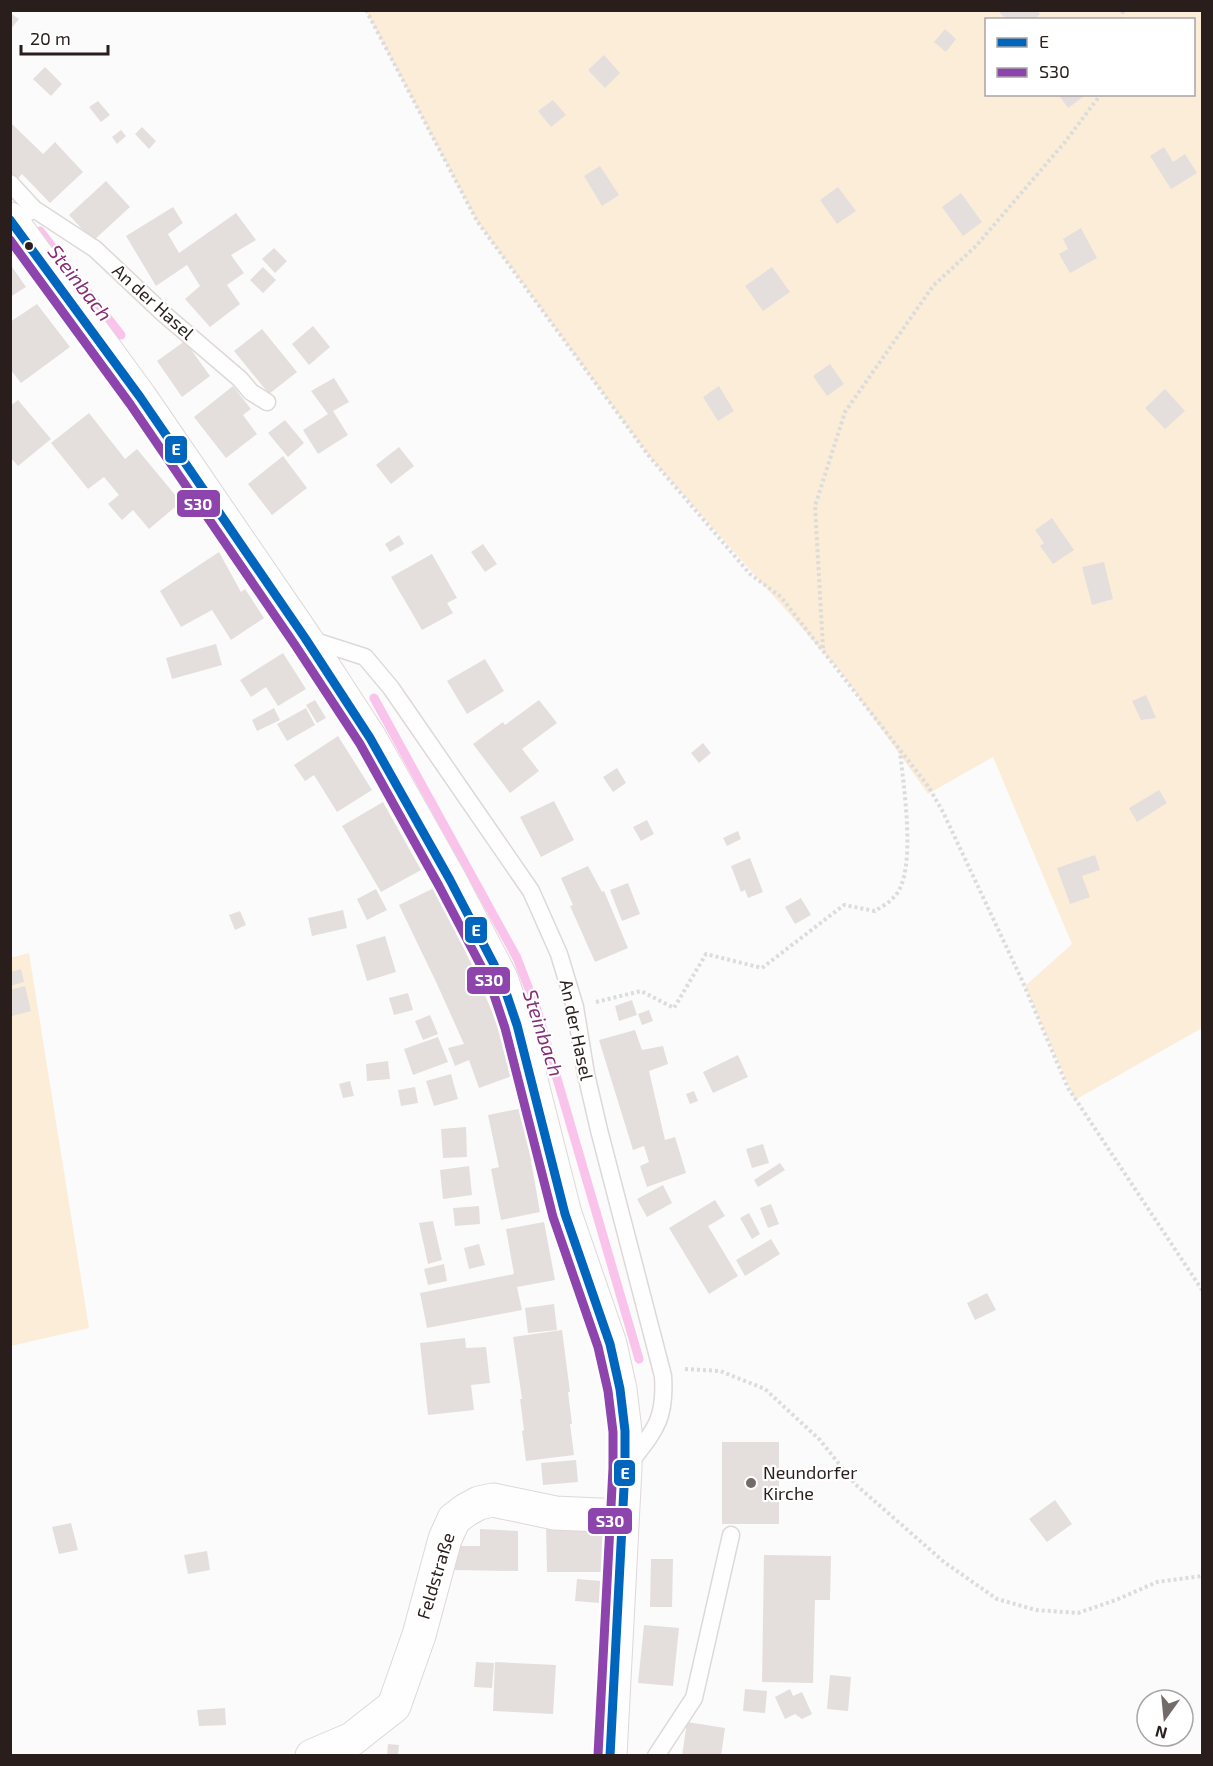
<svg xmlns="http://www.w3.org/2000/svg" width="1213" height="1766" viewBox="0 0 1213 1766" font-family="'Exo 2',sans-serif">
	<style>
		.green { fill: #fcedd9; fill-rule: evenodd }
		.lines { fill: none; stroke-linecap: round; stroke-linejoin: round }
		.stream { stroke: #fac3ec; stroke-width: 9 }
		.building { fill: #e4dfdc }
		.lane-casing { stroke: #ded8d8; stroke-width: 19 }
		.street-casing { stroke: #ded8d8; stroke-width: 35 }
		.path { stroke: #dddcdc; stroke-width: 4; stroke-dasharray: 3 3; stroke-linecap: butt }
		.lane { stroke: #fefefe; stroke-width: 16 }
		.street { stroke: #fefefe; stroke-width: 33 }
		.bus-1-casing { stroke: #fff; stroke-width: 14 }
		.bus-2-casing { stroke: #fff; stroke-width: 14 }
		.bus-1 { stroke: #0065bd; stroke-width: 9 }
		.bus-2 { stroke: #8e44ad; stroke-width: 9 }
		.bus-dot { fill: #291e1c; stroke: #fff; stroke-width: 2 }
		.poi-dot { fill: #726b6a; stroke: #fff; stroke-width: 2 }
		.labels { text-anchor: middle; stroke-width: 4.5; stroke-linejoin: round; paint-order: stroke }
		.street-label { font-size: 18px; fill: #291e1c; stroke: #fff }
		.poi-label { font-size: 18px; fill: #291e1c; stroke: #fff; text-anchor: start }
		.water-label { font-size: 20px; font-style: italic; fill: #852d74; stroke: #fff }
		.line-badge { stroke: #fff; stroke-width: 2 }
		.badge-label { font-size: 16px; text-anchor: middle; font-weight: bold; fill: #fff }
	</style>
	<rect width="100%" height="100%" fill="#fbfbfb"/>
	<path class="green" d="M 366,11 L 1202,11 L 1202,1028 L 1075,1100 L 1025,986 L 1072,944 L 993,757 L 928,794 L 840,671 L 649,456 L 477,221 ZM 986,20 L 1194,20 L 1194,94 L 986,94 Z
		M 29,953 L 89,1328 L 11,1346 L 10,958 Z"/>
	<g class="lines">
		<path class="stream" d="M 40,231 L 121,335
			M 374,698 L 517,958 L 537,1010 L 639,1359"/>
	</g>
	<path class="building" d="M 997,10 L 1036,10 L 1040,14 L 1035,20 L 1007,20 Z
		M 10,13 L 19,19 L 10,30 Z
		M 945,29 L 956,39 L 946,52 L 934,42 Z
		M 604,55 L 620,73 L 605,88 L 588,70 Z
		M 45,67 L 62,84 L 51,96 L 33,79 Z
		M 1058,94 L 1087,94 L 1068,108 Z
		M 553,100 L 566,115 L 551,127 L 538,111 Z
		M 98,101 L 110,115 L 101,122 L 89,107 Z
		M 10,122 L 43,154 L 55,142 L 83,172 L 50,203 L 22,174 L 17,180 L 10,173 Z
		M 142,127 L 156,141 L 149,149 L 135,134 Z
		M 121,130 L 126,136 L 117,144 L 112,137 Z
		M 1164,147 L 1173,162 L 1185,154 L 1197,173 L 1171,189 L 1150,156 Z
		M 600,166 L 619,195 L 602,206 L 584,176 Z
		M 106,181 L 130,207 L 93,241 L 69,215 Z
		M 838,187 L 856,211 L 837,224 L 820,200 Z
		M 961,193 L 982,222 L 963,236 L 942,207 Z
		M 173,207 L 183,223 L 168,234 L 179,253 L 236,213 L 256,240 L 231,255 L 244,273 L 227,285 L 240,304 L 210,327 L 185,299 L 200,286 L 187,265 L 156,286 L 126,236 Z
		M 1081,228 L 1097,258 L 1070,273 L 1059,254 L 1068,249 L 1063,239 Z
		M 274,248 L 287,261 L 275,273 L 262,259 Z
		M 10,264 L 26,287 L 10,297 Z
		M 263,267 L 276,280 L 263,293 L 250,280 Z
		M 772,267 L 790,292 L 763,311 L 745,286 Z
		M 37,304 L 70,347 L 21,383 L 10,369 L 10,322 Z
		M 313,326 L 330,347 L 309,365 L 292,344 Z
		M 262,329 L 297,372 L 269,394 L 234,351 Z
		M 185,341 L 210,376 L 182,397 L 157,361 Z
		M 830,364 L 844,384 L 827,396 L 813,376 Z
		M 334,378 L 349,402 L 333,411 L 348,435 L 318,454 L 303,430 L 328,414 L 311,391 Z
		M 233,386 L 251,409 L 243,415 L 257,434 L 226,458 L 194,417 Z
		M 719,386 L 734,411 L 718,421 L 703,397 Z
		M 1165,389 L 1185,411 L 1165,429 L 1145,408 Z
		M 18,400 L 51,439 L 18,466 L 10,457 L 10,406 Z
		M 89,413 L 125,459 L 137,449 L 181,502 L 149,529 L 133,510 L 122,520 L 108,504 L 119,495 L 104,477 L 88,489 L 51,443 Z
		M 285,420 L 304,443 L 288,457 L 268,433 Z
		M 399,447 L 414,466 L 391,484 L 376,465 Z
		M 283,456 L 307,488 L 272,515 L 248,484 Z
		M 1052,518 L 1074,550 L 1053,564 L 1040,546 L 1044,543 L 1035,530 Z
		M 399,535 L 404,544 L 390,552 L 385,544 Z
		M 483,544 L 497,564 L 485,572 L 471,552 Z
		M 219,552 L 241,592 L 245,589 L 264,618 L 231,640 L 212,610 L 181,627 L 160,591 Z
		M 432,554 L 457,598 L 447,603 L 453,613 L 422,630 L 391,577 Z
		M 1104,562 L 1113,599 L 1092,605 L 1082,567 Z
		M 216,644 L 222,665 L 172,679 L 166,658 Z
		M 283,653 L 306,689 L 278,706 L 266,687 L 251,697 L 240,680 Z
		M 485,659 L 504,691 L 467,714 L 447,681 Z
		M 1146,695 L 1156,718 L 1141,720 L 1132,701 Z
		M 315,700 L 326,718 L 317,723 L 306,705 Z
		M 539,700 L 557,723 L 522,749 L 539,771 L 510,793 L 473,744 L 503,722 L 505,725 Z
		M 274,708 L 280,720 L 257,731 L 252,720 Z
		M 306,708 L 315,725 L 287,741 L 277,724 Z
		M 338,736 L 372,790 L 337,812 L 314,775 L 305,781 L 294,765 Z
		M 703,743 L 711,753 L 699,763 L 691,753 Z
		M 617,768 L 626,783 L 613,792 L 603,777 Z
		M 1159,790 L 1167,803 L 1137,822 L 1129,808 Z
		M 554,801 L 574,840 L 541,857 L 520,817 Z
		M 383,802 L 421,870 L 381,892 L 342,826 Z
		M 647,820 L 654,834 L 641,841 L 633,827 Z
		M 738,831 L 741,839 L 727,846 L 723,838 Z
		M 1095,855 L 1100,870 L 1082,876 L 1090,897 L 1070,904 L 1057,868 Z
		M 750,858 L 763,892 L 748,898 L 745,890 L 741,892 L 731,866 Z
		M 588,866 L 602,892 L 604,891 L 628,948 L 595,962 L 570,906 L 573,905 L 561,878 Z
		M 628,883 L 640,914 L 622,921 L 610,890 Z
		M 434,888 L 473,967 L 499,1028 L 515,1075 L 479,1088 L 469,1060 L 455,1066 L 448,1048 L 464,1044 L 437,984 L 399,905 Z
		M 376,889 L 387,910 L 367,920 L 357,899 Z
		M 801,898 L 811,915 L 795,924 L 785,907 Z
		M 343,910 L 347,928 L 312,936 L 308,918 Z
		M 240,911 L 246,925 L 235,930 L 229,915 Z
		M 385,936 L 396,972 L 367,981 L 356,945 Z
		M 21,969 L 24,982 L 10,986 L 10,972 Z
		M 25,986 L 31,1011 L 12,1016 L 10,990 Z
		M 408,993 L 413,1010 L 394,1015 L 389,998 Z
		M 632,1000 L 637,1015 L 619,1021 L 615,1006 Z
		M 649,1010 L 653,1021 L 642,1025 L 638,1014 Z
		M 430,1015 L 438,1034 L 423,1040 L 415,1021 Z
		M 635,1030 L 642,1050 L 663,1046 L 668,1064 L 649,1071 L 665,1140 L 675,1137 L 686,1173 L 647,1187 L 640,1166 L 649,1162 L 644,1146 L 633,1150 L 599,1040 Z
		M 438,1037 L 448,1062 L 413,1075 L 404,1049 Z
		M 738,1055 L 748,1077 L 713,1093 L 703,1072 Z
		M 388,1061 L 390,1079 L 367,1081 L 366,1064 Z
		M 451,1074 L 458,1099 L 434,1106 L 426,1081 Z
		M 350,1081 L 354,1096 L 343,1098 L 339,1084 Z
		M 415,1087 L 418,1103 L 401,1106 L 398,1090 Z
		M 694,1091 L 698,1101 L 690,1104 L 686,1094 Z
		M 523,1108 L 534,1160 L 531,1161 L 540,1212 L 501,1220 L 491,1169 L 499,1167 L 488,1115 Z
		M 466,1127 L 467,1157 L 443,1158 L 441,1129 Z
		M 763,1144 L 769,1163 L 752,1168 L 746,1149 Z
		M 780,1163 L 785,1170 L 758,1187 L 754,1180 Z
		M 469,1166 L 472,1195 L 443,1199 L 440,1170 Z
		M 663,1185 L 672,1203 L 647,1217 L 637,1199 Z
		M 715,1200 L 725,1216 L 708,1226 L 738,1276 L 709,1294 L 669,1228 Z
		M 771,1204 L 779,1224 L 768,1228 L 760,1208 Z
		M 479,1206 L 480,1224 L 455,1226 L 453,1208 Z
		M 749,1213 L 760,1234 L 752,1239 L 740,1218 Z
		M 433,1221 L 442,1260 L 428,1264 L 419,1223 Z
		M 544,1222 L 555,1280 L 517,1287 L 522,1310 L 427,1328 L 420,1293 L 514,1274 L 506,1229 Z
		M 771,1239 L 780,1254 L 745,1276 L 736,1260 Z
		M 479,1244 L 485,1265 L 469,1269 L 464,1248 Z
		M 444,1264 L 447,1281 L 428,1285 L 424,1269 Z
		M 987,1293 L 996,1310 L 975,1320 L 967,1303 Z
		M 554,1304 L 557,1330 L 528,1333 L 525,1308 Z
		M 562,1330 L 570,1392 L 568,1392 L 572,1424 L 570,1424 L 574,1455 L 526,1461 L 522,1431 L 524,1430 L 520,1399 L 522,1399 L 513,1337 Z
		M 465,1338 L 466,1348 L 486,1347 L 490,1383 L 471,1385 L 474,1410 L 428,1415 L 420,1343 Z
		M 722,1442 L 779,1442 L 779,1524 L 722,1524 Z
		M 576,1460 L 578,1482 L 543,1485 L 541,1463 Z
		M 1055,1500 L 1072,1524 L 1047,1542 L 1029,1519 Z
		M 71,1523 L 78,1550 L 59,1554 L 52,1527 Z
		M 546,1526 L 607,1526 L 608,1572 L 547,1572 Z
		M 480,1529 L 518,1531 L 518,1571 L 453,1570 L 453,1546 L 480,1546 Z
		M 207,1551 L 210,1570 L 188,1574 L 184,1555 Z
		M 764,1555 L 831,1556 L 830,1600 L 815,1600 L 813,1683 L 762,1682 Z
		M 651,1559 L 673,1559 L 672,1607 L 650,1607 Z
		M 577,1579 L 601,1581 L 599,1603 L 575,1601 Z
		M 644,1625 L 679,1628 L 673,1686 L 638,1683 Z
		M 476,1662 L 494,1663 L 492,1688 L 474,1687 Z
		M 495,1662 L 556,1665 L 553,1714 L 493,1711 Z
		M 830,1675 L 851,1677 L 848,1711 L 827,1709 Z
		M 745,1689 L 767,1691 L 765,1713 L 743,1711 Z
		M 790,1689 L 793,1696 L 802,1692 L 812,1714 L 802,1719 L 795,1714 L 785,1719 L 775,1697 Z
		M 225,1708 L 226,1725 L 199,1726 L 197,1710 Z
		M 687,1722 L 725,1728 L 721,1756 L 682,1756 Z
		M 388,1744 L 399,1745 L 398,1755 L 387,1755 Z"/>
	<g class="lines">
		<g class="lane-casing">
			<path id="lane" d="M 10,183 L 34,209
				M 13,222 L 34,209 L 95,249 L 164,314 L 240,379 L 251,392 L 267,402
				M 309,639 L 365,657 L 391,688 L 531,891 L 559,954 L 575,1007 L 586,1074 L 599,1130 L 663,1376 C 666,1421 654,1431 628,1465
				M 656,1756 L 694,1698 L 731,1535"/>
		</g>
		<g class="street-casing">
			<path id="street" d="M 10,219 L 140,397 L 305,638 L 370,738 L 450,880 L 501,978 L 517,1025 L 565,1214 L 610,1344 L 620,1389 L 625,1431 L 625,1468 L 610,1756
				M 312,1756 L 352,1739 L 394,1706 L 419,1635 L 445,1539 L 454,1519 L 466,1510 L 479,1503 L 493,1500 L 555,1513 L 622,1516"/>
		</g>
		<path class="path" d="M 366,10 L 477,221 L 649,456 L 750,574 L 781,597 L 928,786 L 943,812 L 1021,978 L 1068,1088 L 1202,1290
			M 1122,20 L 1123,10
			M 823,648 L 815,506 L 845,412 L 933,286 L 976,246 L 1065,142 L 1101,94
			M 596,1002 L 641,991 L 674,1008 L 706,954 L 762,968 L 844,905 L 875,911 C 881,907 889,903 894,897 C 918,873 903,784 900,751
			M 685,1369 L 720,1371 L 765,1389 L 820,1440 L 855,1484 L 944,1562 L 997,1599 L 1036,1610 L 1078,1613 L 1116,1600 L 1157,1582 L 1202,1576
			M 10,1456 L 12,1456"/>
		<use href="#lane" class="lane"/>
		<use href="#street" class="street"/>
		<g class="bus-1-casing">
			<path id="bus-1" d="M 10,220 L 140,397 L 305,638 L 370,738 L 450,880 L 501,978 L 517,1025 L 565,1214 L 610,1344 L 620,1389 L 625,1431 L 625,1468 L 610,1756"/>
		</g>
		<g class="bus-2-casing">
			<path id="bus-2" d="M 10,240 L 130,404 L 295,645 L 360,744 L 439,886 L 490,983 L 505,1028 L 553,1217 L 598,1347 L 608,1391 L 613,1432 L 613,1468 L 598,1755"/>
		</g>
		<use href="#bus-1" class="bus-1"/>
		<use href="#bus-2" class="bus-2"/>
	</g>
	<circle class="bus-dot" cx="29" cy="246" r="5"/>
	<circle class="poi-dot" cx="751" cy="1483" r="6"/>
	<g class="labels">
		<g class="street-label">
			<text transform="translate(153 302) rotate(42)" y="6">An der Hasel</text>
			<text transform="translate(576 1030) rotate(78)" y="6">An der Hasel</text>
			<text transform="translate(436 1576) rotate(-73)" y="6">Feldstraße</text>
		</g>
		<g class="poi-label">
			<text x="763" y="1479">Neundorfer<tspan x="763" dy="21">Kirche</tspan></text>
		</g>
		<g class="water-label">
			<text transform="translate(80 283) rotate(52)" y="7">Steinbach</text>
			<text transform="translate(543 1033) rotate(72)" y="7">Steinbach</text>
		</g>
	</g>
	<g class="line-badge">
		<rect x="164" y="435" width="24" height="29" rx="6" fill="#0065bd"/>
		<rect x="176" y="489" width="45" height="29" rx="6" fill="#8e44ad"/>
		<rect x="464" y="916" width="24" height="28" rx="6" fill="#0065bd"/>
		<rect x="466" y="966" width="45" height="29" rx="6" fill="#8e44ad"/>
		<rect x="613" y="1459" width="23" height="28" rx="6" fill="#0065bd"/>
		<rect x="587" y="1507" width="46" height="28" rx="6" fill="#8e44ad"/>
	</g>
	<g class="badge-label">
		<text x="176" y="455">E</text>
		<text x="198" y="510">S30</text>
		<text x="476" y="936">E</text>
		<text x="489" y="986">S30</text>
		<text x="625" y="1479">E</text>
		<text x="610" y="1527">S30</text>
	</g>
	<rect width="1213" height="1766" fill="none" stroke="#291e1c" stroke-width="24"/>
	<rect x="985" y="18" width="210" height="78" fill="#ffffff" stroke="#a9a5a4" stroke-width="1.5"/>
	<rect x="997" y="38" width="30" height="9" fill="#0065bd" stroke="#a9a5a4" stroke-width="1.5"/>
	<text x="1039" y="48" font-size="18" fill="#291e1c">E</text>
	<rect x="997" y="68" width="30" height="9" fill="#8e44ad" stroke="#a9a5a4" stroke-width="1.5"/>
	<text x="1039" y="78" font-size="18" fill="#291e1c">S30</text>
	<g transform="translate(1165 1718) rotate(195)"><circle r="28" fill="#ffffff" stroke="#a9a5a4" stroke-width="1.5"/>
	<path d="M0-4.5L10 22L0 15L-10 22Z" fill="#726b6a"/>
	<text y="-9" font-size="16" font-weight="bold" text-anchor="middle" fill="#291e1c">N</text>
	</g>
	<path d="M21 45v9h87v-9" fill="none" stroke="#291e1c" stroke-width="3"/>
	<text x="30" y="45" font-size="18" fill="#291e1c" stroke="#ffffff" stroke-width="4.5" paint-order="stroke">20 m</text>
</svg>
